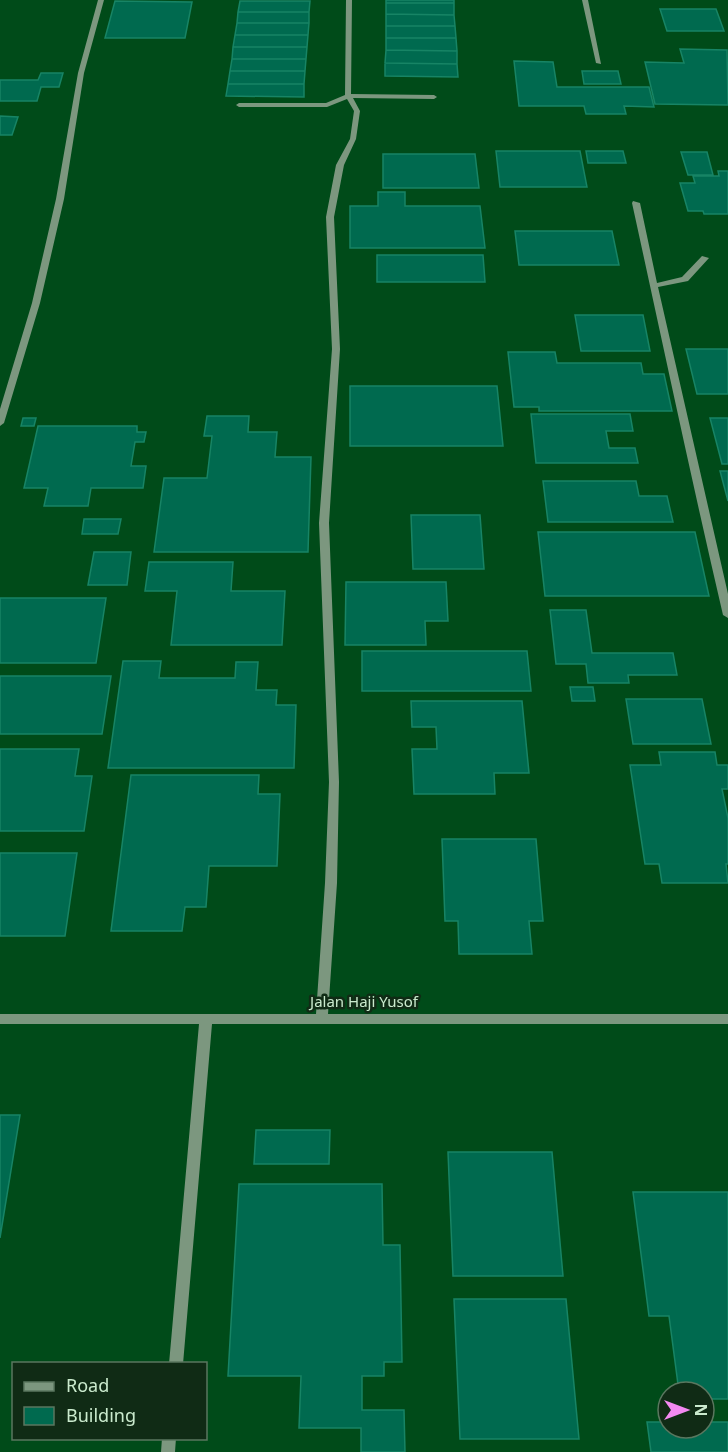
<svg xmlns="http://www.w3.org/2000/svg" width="728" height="1452" viewBox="0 0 728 1452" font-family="'Noto Sans',sans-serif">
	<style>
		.building { fill: #006a4f; stroke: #178465; stroke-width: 1.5 }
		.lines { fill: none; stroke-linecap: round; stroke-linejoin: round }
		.minor { fill: #7c977f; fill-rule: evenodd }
		.labels { text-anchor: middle; stroke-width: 5; stroke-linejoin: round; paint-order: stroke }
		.street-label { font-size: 15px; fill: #caeacd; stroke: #102b15 }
	</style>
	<rect width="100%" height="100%" fill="#004b19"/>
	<path class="building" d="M 386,0 L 454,0 L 454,3 L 386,3 Z
		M 115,1 L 192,2 L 185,38 L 105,38 Z
		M 240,1 L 310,1 L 309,12 L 238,12 Z
		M 386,3 L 454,3 L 454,15 L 386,14 Z
		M 660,9 L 716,9 L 724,31 L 667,31 Z
		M 238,12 L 309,12 L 309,23 L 237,23 Z
		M 386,14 L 454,15 L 455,26 L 386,26 Z
		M 237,23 L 309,23 L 308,35 L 235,35 Z
		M 386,26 L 455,26 L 456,38 L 386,38 Z
		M 235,35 L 308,35 L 307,47 L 233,47 Z
		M 386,38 L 456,38 L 457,51 L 386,50 Z
		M 233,47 L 307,47 L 306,59 L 232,59 Z
		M 680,49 L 727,50 L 728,105 L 655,104 L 645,62 L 684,63 Z
		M 386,50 L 457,51 L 457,64 L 385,63 Z
		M 232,59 L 306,59 L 305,71 L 230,71 Z
		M 514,61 L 553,62 L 557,87 L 649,87 L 654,107 L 624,106 L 626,114 L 586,114 L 584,106 L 519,106 Z
		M 385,63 L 457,64 L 458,77 L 385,76 Z
		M 230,71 L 305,71 L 304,84 L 228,84 Z
		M 582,71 L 618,71 L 621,84 L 584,84 Z
		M 41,73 L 63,73 L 59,87 L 41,87 L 37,101 L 0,101 L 0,80 L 38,80 Z
		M 228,84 L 304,84 L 304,97 L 226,96 Z
		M 0,116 L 18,117 L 12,135 L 0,135 Z
		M 496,151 L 580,151 L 587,187 L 500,187 Z
		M 586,151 L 623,151 L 626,163 L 588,163 Z
		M 681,152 L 707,152 L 713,175 L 688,175 Z
		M 383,154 L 475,154 L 479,188 L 383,188 Z
		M 718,171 L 728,171 L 728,214 L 704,214 L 703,211 L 688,211 L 680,183 L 695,183 L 693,176 L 719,176 Z
		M 378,192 L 405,192 L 405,206 L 480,206 L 485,248 L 350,248 L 350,206 L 378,206 Z
		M 515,231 L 612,231 L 619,265 L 519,265 Z
		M 377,255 L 483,255 L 485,282 L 377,282 Z
		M 575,315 L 643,315 L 650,351 L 581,351 Z
		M 686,349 L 728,349 L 728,394 L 697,394 Z
		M 508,352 L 555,352 L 557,363 L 641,363 L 643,374 L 664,374 L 672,411 L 539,411 L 539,407 L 514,407 Z
		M 350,386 L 497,386 L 503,446 L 350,446 Z
		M 531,414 L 630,414 L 633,431 L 606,431 L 609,448 L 635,448 L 638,463 L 536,463 Z
		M 207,416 L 249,416 L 248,432 L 277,432 L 275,457 L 311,457 L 308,552 L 154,552 L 164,478 L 207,478 L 212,436 L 204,436 Z
		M 23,418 L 36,418 L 34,426 L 21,426 Z
		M 710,418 L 728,418 L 728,464 L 722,464 Z
		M 38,426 L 137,426 L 137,432 L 146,432 L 144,442 L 135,442 L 131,466 L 146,466 L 143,488 L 91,488 L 88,506 L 44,506 L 48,488 L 24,488 Z
		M 720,471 L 728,471 L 728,501 Z
		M 543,481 L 636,481 L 639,496 L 667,496 L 673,522 L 548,522 Z
		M 411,515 L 480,515 L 484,569 L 413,569 Z
		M 84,519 L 121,519 L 118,534 L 82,534 Z
		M 538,532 L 695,532 L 709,596 L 545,596 Z
		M 94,552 L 131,552 L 127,585 L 88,585 Z
		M 149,562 L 233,562 L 231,591 L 285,591 L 282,645 L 171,645 L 177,591 L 145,591 Z
		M 346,582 L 446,582 L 448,621 L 425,621 L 426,645 L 345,645 Z
		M 0,598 L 106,598 L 96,663 L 0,663 Z
		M 550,610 L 586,610 L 592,653 L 673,653 L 677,675 L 628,675 L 629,683 L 588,683 L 586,664 L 556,664 Z
		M 362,651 L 527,651 L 531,691 L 362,691 Z
		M 123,661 L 161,661 L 159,678 L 235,678 L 236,662 L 258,662 L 256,690 L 277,690 L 276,705 L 296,705 L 294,768 L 108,768 Z
		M 0,676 L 111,676 L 102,734 L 0,734 Z
		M 570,687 L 593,687 L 595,701 L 572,701 Z
		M 626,699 L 702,699 L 711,744 L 633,744 Z
		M 411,701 L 522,701 L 529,773 L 494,773 L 495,794 L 414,794 L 412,749 L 437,749 L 436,727 L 412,727 Z
		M 0,749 L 79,749 L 75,776 L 92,776 L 84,831 L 0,831 Z
		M 659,752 L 715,752 L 717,765 L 728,765 L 728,789 L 722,789 L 728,818 L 728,864 L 726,864 L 728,883 L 662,883 L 659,864 L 645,864 L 630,765 L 661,765 Z
		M 131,775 L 259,775 L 258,794 L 280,794 L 277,866 L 209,866 L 206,907 L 185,907 L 182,931 L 111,931 Z
		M 442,839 L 536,839 L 543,921 L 529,921 L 532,954 L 459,954 L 458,921 L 445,921 Z
		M 0,853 L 77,853 L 65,936 L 0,936 Z
		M 0,1115 L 20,1115 L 0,1238 Z
		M 256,1130 L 330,1130 L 329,1164 L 254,1164 Z
		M 448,1152 L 552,1152 L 563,1276 L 453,1276 Z
		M 239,1184 L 382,1184 L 383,1245 L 400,1245 L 402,1362 L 384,1362 L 384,1376 L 362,1376 L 362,1410 L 404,1410 L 405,1452 L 361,1452 L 361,1428 L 299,1428 L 301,1376 L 228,1376 Z
		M 633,1192 L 728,1192 L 728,1399 L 704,1399 L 704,1392 L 679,1392 L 669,1316 L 649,1316 Z
		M 454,1299 L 566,1299 L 579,1439 L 460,1439 Z
		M 647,1422 L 668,1422 L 668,1428 L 704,1428 L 704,1422 L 728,1422 L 728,1452 L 651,1452 Z"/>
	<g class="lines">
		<path class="minor" d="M 98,0 L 104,0 L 84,73 L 64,199 L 40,303 L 4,423 L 0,426 L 0,409 L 32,303 L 56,199 L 78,73 Z
			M 346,0 L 352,0 L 351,94 L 434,95 L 437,97 L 434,99 L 353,98 L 360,111 L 356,139 L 344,165 L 334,217 L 340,349 L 329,523 L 339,782 L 337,883 L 328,1014 L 728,1014 L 728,1024 L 212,1024 L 183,1364 L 169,1364 L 199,1024 L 0,1024 L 0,1014 L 316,1014 L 325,883 L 329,782 L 319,523 L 332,349 L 326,217 L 336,165 L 350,139 L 354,111 L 347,99 L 327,107 L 239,107 L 236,105 L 239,103 L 326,103 L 345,95 Z
			M 582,0 L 588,0 L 601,64 L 596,63 Z
			M 633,201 L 640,203 L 657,283 L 682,277 L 702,256 L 709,258 L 688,281 L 658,287 L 728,594 L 728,618 L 723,615 C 691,478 662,340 632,203 Z
			M 162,1438 L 176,1438 L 175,1452 L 161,1452 Z"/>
	</g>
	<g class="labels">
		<g class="street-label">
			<text x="364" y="1007">Jalan Haji Yusof</text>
		</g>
	</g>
	<rect x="12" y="1362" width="195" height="78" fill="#102b15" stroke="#5a775f" stroke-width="1.5"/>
	<rect x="24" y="1382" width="30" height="9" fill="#7c977f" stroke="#5a775f" stroke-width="1.5"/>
	<text x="66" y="1392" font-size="18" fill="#caeacd">Road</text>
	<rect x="24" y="1407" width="30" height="18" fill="#006a4f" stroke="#5a775f" stroke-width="1.5"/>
	<text x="66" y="1422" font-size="18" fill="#caeacd">Building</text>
	<g transform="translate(686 1410) rotate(90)"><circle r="28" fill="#102b15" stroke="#5a775f" stroke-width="1.5"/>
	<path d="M0-4.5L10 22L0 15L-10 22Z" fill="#f389f1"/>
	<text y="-9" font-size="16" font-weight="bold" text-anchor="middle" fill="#caeacd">N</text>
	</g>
</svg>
